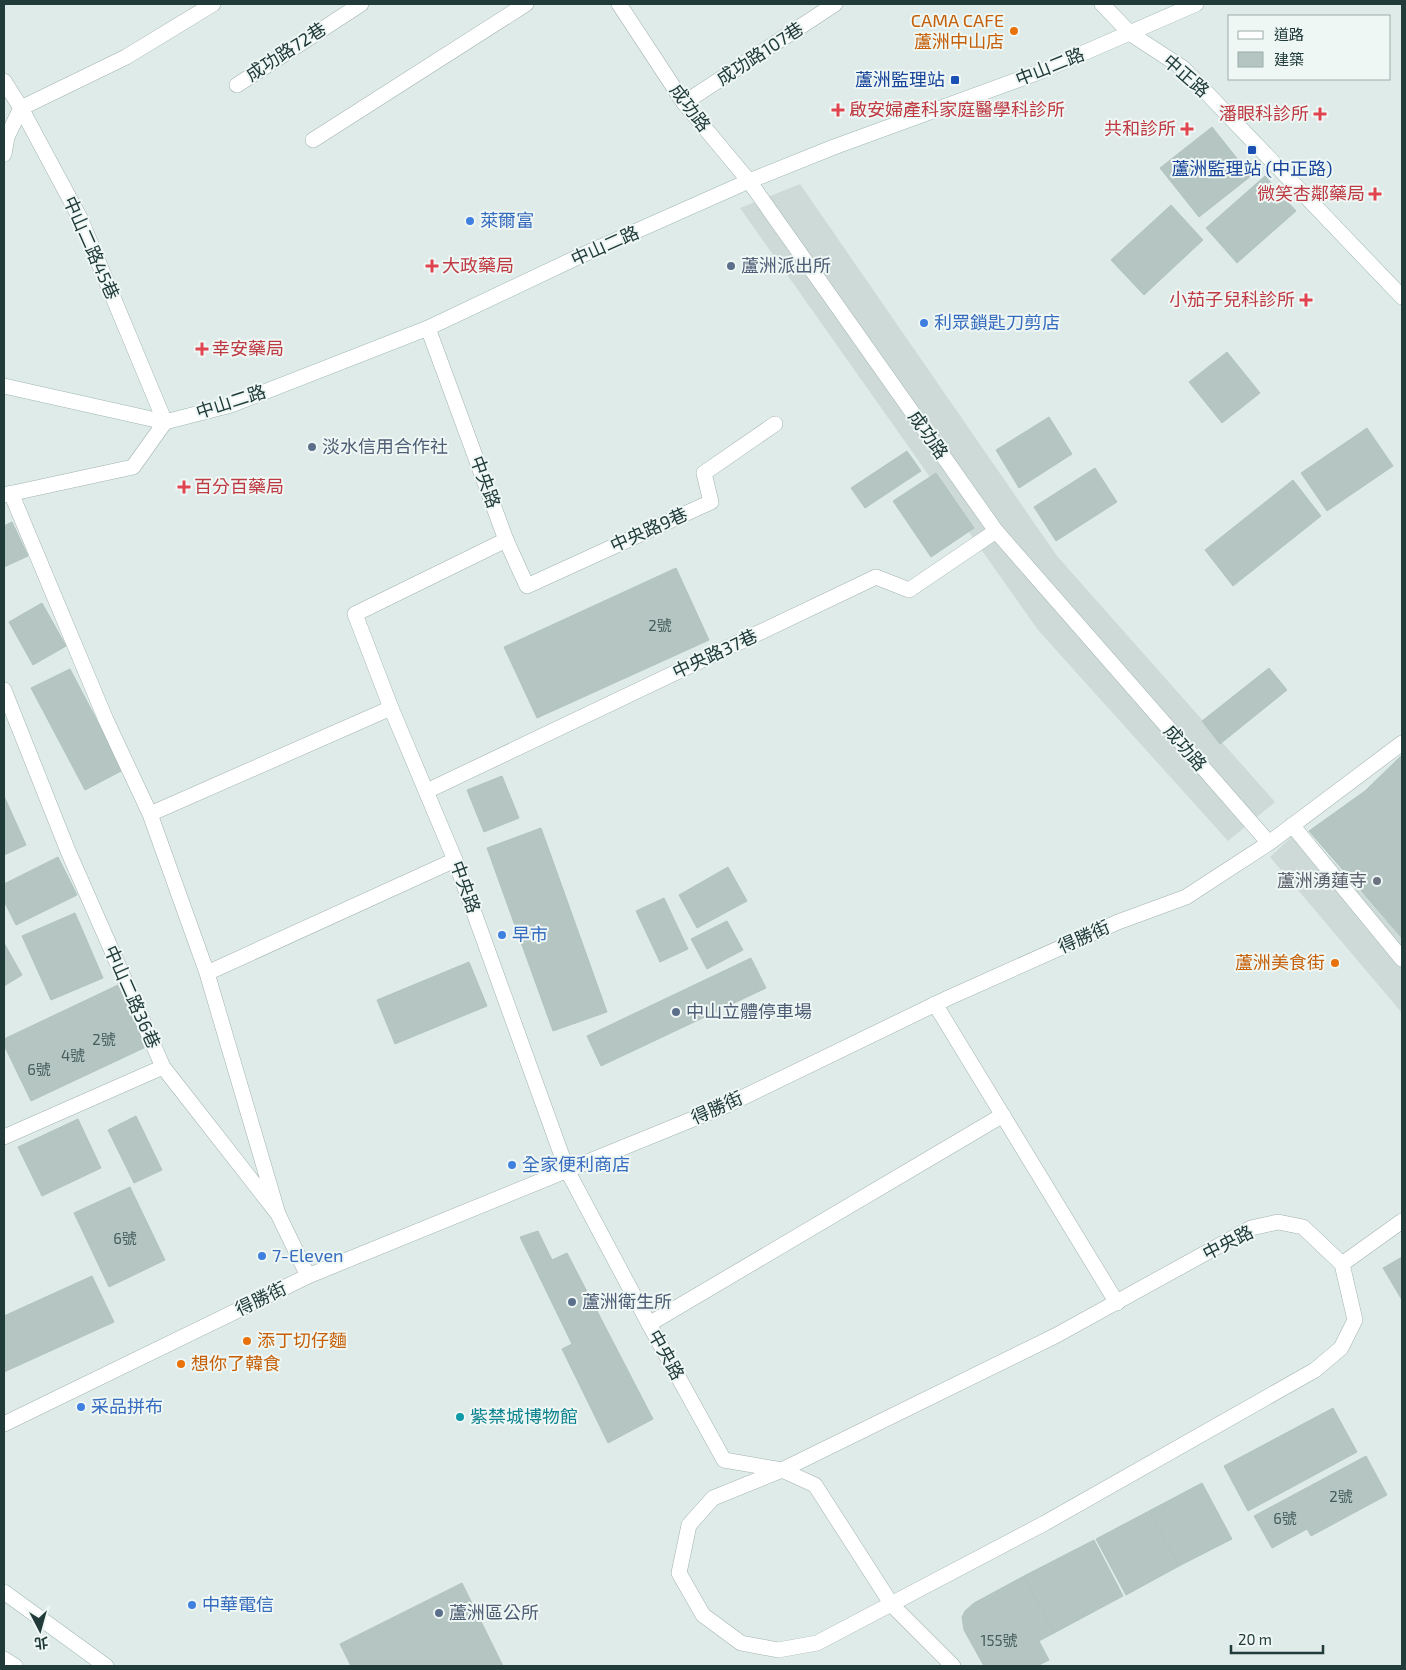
<svg xmlns="http://www.w3.org/2000/svg" width="1406" height="1670" viewBox="0 0 1406 1670" font-family="'Exo 2','Noto Sans TC',sans-serif">
	<style>
		.built { fill: #cddad8 }
		.building { fill: #b4c5c2; stroke: #b1c4c1 }
		.lines { fill: none; stroke-linecap: round; stroke-linejoin: round }
		.lane-casing { stroke: #a2b3b0; stroke-width: 16 }
		.street-casing { stroke: #a2b3b0; stroke-width: 16 }
		.secondary-casing { stroke: #9eb7b3; stroke-width: 16 }
		.lane { stroke: #fff; stroke-width: 15 }
		.street { stroke: #fff; stroke-width: 15 }
		.secondary { stroke: #fff; stroke-width: 15 }
		.food-dot { fill: #e8710a; stroke: #eff7f5; stroke-width: 2 }
		.transit-dot { fill: #1a4fb4; stroke: #eff7f5; stroke-width: 2 }
		.health-dot { fill: #e0444e; stroke: #eff7f5; stroke-width: 2 }
		.shop-dot { fill: #3f7fe0; stroke: #eff7f5; stroke-width: 2 }
		.service-dot { fill: #5c6f8a; stroke: #eff7f5; stroke-width: 2 }
		.worship-dot { fill: #6b7280; stroke: #eff7f5; stroke-width: 2 }
		.culture-dot { fill: #0f9aa8; stroke: #eff7f5; stroke-width: 2 }
		.labels { text-anchor: middle; stroke-width: 4; stroke-linejoin: round; paint-order: stroke }
		.number-label { font-size: 15px; fill: #455e5c }
		.food-label { font-size: 18px; fill: #c56008; stroke: #eff7f5; text-anchor: end }
		.street-label { font-size: 18px; fill: #203b3a; stroke: #eff7f5 }
		.transit-label { font-size: 18px; fill: #164399; stroke: #eff7f5; text-anchor: end }
		.health-label { font-size: 18px; fill: #be3a42; stroke: #eff7f5; text-anchor: start }
		.shop-label { font-size: 18px; fill: #366cbe; stroke: #eff7f5; text-anchor: start }
		.service-label { font-size: 18px; fill: #4e5e75; stroke: #eff7f5; text-anchor: start }
		.worship-label { font-size: 18px; fill: #5b616d; stroke: #eff7f5; text-anchor: end }
		.culture-label { font-size: 18px; fill: #0d838f; stroke: #eff7f5; text-anchor: start }
	</style>
	<rect width="100%" height="100%" fill="#dfebe8"/>
	<path class="built" d="M 800,184 L 1057,556 L 1275,802 L 1228,841 L 1038,630 L 740,208 Z
		M 1302,827 L 1402,938 L 1402,1013 L 1270,857 Z"/>
	<path class="building" d="M 1212,127 L 1251,176 L 1199,217 L 1160,168 Z
		M 1265,176 L 1296,211 L 1237,263 L 1206,228 Z
		M 1171,205 L 1203,240 L 1144,295 L 1111,260 Z
		M 1227,352 L 1260,393 L 1222,423 L 1189,382 Z
		M 1049,417 L 1072,454 L 1019,488 L 996,450 Z
		M 1367,428 L 1393,466 L 1327,511 L 1301,473 Z
		M 907,451 L 921,471 L 865,508 L 851,488 Z
		M 1095,468 L 1117,502 L 1056,541 L 1034,507 Z
		M 936,473 L 974,528 L 931,557 L 893,501 Z
		M 1293,480 L 1321,516 L 1233,586 L 1205,550 Z
		M 12,522 L 28,556 L 4,567 L 4,526 Z
		M 676,568 L 709,640 L 537,718 L 504,647 Z
		M 42,603 L 66,646 L 33,665 L 9,622 Z
		M 1269,668 L 1287,690 L 1220,744 L 1202,721 Z
		M 70,669 L 123,770 L 85,790 L 31,688 Z
		M 1402,755 L 1402,938 L 1309,831 L 1365,791 Z
		M 502,776 L 519,818 L 484,832 L 467,790 Z
		M 4,796 L 26,845 L 4,855 Z
		M 541,828 L 607,1012 L 553,1031 L 487,848 Z
		M 58,857 L 77,895 L 16,925 L 4,901 L 4,884 Z
		M 728,867 L 747,901 L 697,928 L 679,895 Z
		M 664,898 L 688,949 L 660,962 L 636,911 Z
		M 75,913 L 103,978 L 51,1000 L 22,936 Z
		M 727,921 L 743,950 L 707,969 L 691,939 Z
		M 4,943 L 22,975 L 4,986 Z
		M 751,958 L 766,988 L 601,1066 L 587,1036 Z
		M 469,962 L 487,1006 L 395,1044 L 377,1000 Z
		M 118,985 L 148,1046 L 31,1101 L 4,1045 L 4,1039 Z
		M 136,1116 L 162,1170 L 134,1183 L 108,1130 Z
		M 78,1119 L 101,1168 L 42,1196 L 18,1147 Z
		M 130,1187 L 165,1260 L 109,1287 L 74,1213 Z
		M 538,1231 L 552,1260 L 567,1253 L 653,1419 L 608,1443 L 562,1349 L 572,1344 L 520,1237 Z
		M 1402,1257 L 1402,1300 L 1383,1268 Z
		M 92,1276 L 114,1322 L 4,1372 L 4,1316 Z
		M 1333,1408 L 1357,1452 L 1248,1511 L 1224,1466 Z
		M 1366,1456 L 1387,1495 L 1311,1536 L 1307,1529 L 1272,1548 L 1254,1516 Z
		M 1202,1483 L 1232,1539 L 1179,1566 L 1149,1511 Z
		M 1149,1511 L 1179,1566 L 1126,1595 L 1096,1539 Z
		M 1094,1540 L 1123,1596 L 1054,1633 L 1024,1576 Z
		M 1024,1576 L 1054,1633 L 1039,1641 L 1049,1660 L 1037,1666 L 984,1666 L 964,1630 L 962,1617 L 965,1611 L 974,1603 Z
		M 462,1583 L 503,1666 L 351,1666 L 340,1644 Z"/>
	<g class="lines">
		<g class="lane-casing">
			<path id="lane" d="M 1102,4 L 1131,34
				M 4,81 L 21,108 L 80,218 L 165,422
				M 237,85 L 361,4
				M 684,103 L 835,4
				M 313,140 L 526,4
				M 4,154 L 7,137 L 21,108 L 126,57 L 213,4
				M 11,493 L 106,720 L 150,814 L 207,973 L 278,1214
				M 506,540 L 527,586 L 711,502 L 704,473 L 775,424
				M 4,690 L 68,851 L 163,1067 L 278,1214 L 308,1276
				M 427,791 L 876,577 L 909,590 L 996,531
				M 150,814 L 391,708
				M 207,973 L 455,860
				M 935,1004 L 1117,1303
				M 4,1137 L 163,1067
				M 1342,1264 L 1402,1221
				M 649,1324 L 1003,1115"/>
		</g>
		<g class="street-casing">
			<path id="street" d="M 619,4 L 684,103 L 749,181 L 996,531 L 1269,843
				M 428,328 L 506,540 L 355,614 L 391,708 L 455,860 L 567,1170 L 649,1324 L 724,1460 L 782,1470 L 815,1485 L 892,1605 L 953,1666
				M 4,495 L 133,467 L 165,422
				M 1292,825 L 1402,959
				M 1278,1222 L 1303,1227 L 1342,1264 L 1355,1320 L 1341,1348 L 1315,1370 L 1045,1523 L 817,1643 L 778,1650 L 741,1643 L 703,1615 L 679,1573 L 689,1525 L 713,1498 L 782,1470 L 1055,1336 L 1251,1228 Z
				M 4,1424 L 308,1276 L 725,1106 L 948,998 L 1118,922 L 1186,897 L 1269,843 L 1402,743"/>
		</g>
		<g class="secondary-casing">
			<path id="secondary" d="M 1131,34 L 1183,68 L 1402,297
				M 4,386 L 165,422 L 231,405 L 428,328 L 580,256 L 749,181 L 834,147 L 1042,71 L 1196,4
				M 4,1592 L 106,1666
				M 4,1659 L 15,1666"/>
		</g>
		<use href="#lane" class="lane"/>
		<use href="#street" class="street"/>
		<use href="#secondary" class="secondary"/>
	</g>
	<g class="food-dot">
		<circle cx="1014" cy="31" r="5"/>
		<circle cx="1335" cy="963" r="5"/>
		<circle cx="247" cy="1341" r="5"/>
		<circle cx="181" cy="1364" r="5"/>
	</g>
	<g class="transit-dot">
		<rect x="950" y="75" width="10" height="10" rx="2.5"/>
		<rect x="1247" y="145" width="10" height="10" rx="2.5"/>
	</g>
	<g class="health-dot">
		<path d="M835.5 102.5h5v5h5v5h-5v5h-5v-5h-5v-5h5z"/>
		<path d="M1317.5 106.5h5v5h5v5h-5v5h-5v-5h-5v-5h5z"/>
		<path d="M1184.5 121.5h5v5h5v5h-5v5h-5v-5h-5v-5h5z"/>
		<path d="M1372.5 186.5h5v5h5v5h-5v5h-5v-5h-5v-5h5z"/>
		<path d="M429.5 258.5h5v5h5v5h-5v5h-5v-5h-5v-5h5z"/>
		<path d="M1303.5 292.5h5v5h5v5h-5v5h-5v-5h-5v-5h5z"/>
		<path d="M199.5 341.5h5v5h5v5h-5v5h-5v-5h-5v-5h5z"/>
		<path d="M181.5 479.5h5v5h5v5h-5v5h-5v-5h-5v-5h5z"/>
	</g>
	<g class="shop-dot">
		<circle cx="470" cy="221" r="5"/>
		<circle cx="924" cy="323" r="5"/>
		<circle cx="502" cy="935" r="5"/>
		<circle cx="512" cy="1165" r="5"/>
		<circle cx="262" cy="1256" r="5"/>
		<circle cx="81" cy="1407" r="5"/>
		<circle cx="192" cy="1605" r="5"/>
	</g>
	<g class="service-dot">
		<circle cx="731" cy="266" r="5"/>
		<circle cx="312" cy="447" r="5"/>
		<circle cx="676" cy="1012" r="5"/>
		<circle cx="572" cy="1302" r="5"/>
		<circle cx="439" cy="1613" r="5"/>
	</g>
	<circle class="worship-dot" cx="1377" cy="881" r="5"/>
	<circle class="culture-dot" cx="460" cy="1417" r="5"/>
	<g class="labels">
		<g class="number-label">
			<text x="660" y="631">2號</text>
			<text x="104" y="1045">2號</text>
			<text x="73" y="1061">4號</text>
			<text x="39" y="1075">6號</text>
			<text x="125" y="1244">6號</text>
			<text x="1341" y="1502">2號</text>
			<text x="1285" y="1524">6號</text>
			<text x="999" y="1646">155號</text>
		</g>
		<g class="food-label">
			<text x="1004" y="27">CAMA CAFE<tspan x="1004" dy="21">蘆洲中山店</tspan></text>
			<text x="1325" y="969">蘆洲美食街</text>
			<text x="257" y="1347" text-anchor="start">添丁切仔麵</text>
			<text x="191" y="1370" text-anchor="start">想你了韓食</text>
		</g>
		<g class="street-label">
			<text transform="translate(286 52) rotate(-33)" y="6">成功路72巷</text>
			<text transform="translate(760 54) rotate(-33)" y="6">成功路107巷</text>
			<text transform="translate(1050 67) rotate(-22)" y="6">中山二路</text>
			<text transform="translate(1186 76) rotate(41)" y="6">中正路</text>
			<text transform="translate(690 108) rotate(53)" y="6">成功路</text>
			<text transform="translate(605 246) rotate(-24)" y="6">中山二路</text>
			<text transform="translate(91 248) rotate(66)" y="6">中山二路45巷</text>
			<text transform="translate(231 402) rotate(-18)" y="6">中山二路</text>
			<text transform="translate(928 435) rotate(55)" y="6">成功路</text>
			<text transform="translate(485 482) rotate(70)" y="6">中央路</text>
			<text transform="translate(649 530) rotate(-24)" y="6">中央路9巷</text>
			<text transform="translate(715 654) rotate(-25)" y="6">中央路37巷</text>
			<text transform="translate(1185 748) rotate(49)" y="6">成功路</text>
			<text transform="translate(465 887) rotate(70)" y="6">中央路</text>
			<text transform="translate(1084 937) rotate(-24)" y="6">得勝街</text>
			<text transform="translate(132 997) rotate(66)" y="6">中山二路36巷</text>
			<text transform="translate(717 1108) rotate(-24)" y="6">得勝街</text>
			<text transform="translate(1228 1243) rotate(-27)" y="6">中央路</text>
			<text transform="translate(261 1299) rotate(-26)" y="6">得勝街</text>
			<text transform="translate(666 1355) rotate(61)" y="6">中央路</text>
		</g>
		<g class="transit-label">
			<text x="945" y="86">蘆洲監理站</text>
			<text x="1252" y="175" text-anchor="middle">蘆洲監理站 (中正路)</text>
		</g>
		<g class="health-label">
			<text x="849" y="116">啟安婦產科家庭醫學科診所</text>
			<text x="1309" y="120" text-anchor="end">潘眼科診所</text>
			<text x="1176" y="135" text-anchor="end">共和診所</text>
			<text x="1365" y="200" text-anchor="end">微笑杏鄰藥局</text>
			<text x="442" y="272">大政藥局</text>
			<text x="1295" y="306" text-anchor="end">小茄子兒科診所</text>
			<text x="212" y="355">幸安藥局</text>
			<text x="194" y="493">百分百藥局</text>
		</g>
		<g class="shop-label">
			<text x="480" y="227">萊爾富</text>
			<text x="934" y="329">利眾鎖匙刀剪店</text>
			<text x="512" y="941">早市</text>
			<text x="522" y="1171">全家便利商店</text>
			<text x="272" y="1262">7-Eleven</text>
			<text x="91" y="1413">采品拼布</text>
			<text x="202" y="1611">中華電信</text>
		</g>
		<g class="service-label">
			<text x="741" y="272">蘆洲派出所</text>
			<text x="322" y="453">淡水信用合作社</text>
			<text x="686" y="1018">中山立體停車場</text>
			<text x="582" y="1308">蘆洲衛生所</text>
			<text x="449" y="1619">蘆洲區公所</text>
		</g>
		<g class="worship-label">
			<text x="1367" y="887">蘆洲湧蓮寺</text>
		</g>
		<g class="culture-label">
			<text x="470" y="1423">紫禁城博物館</text>
		</g>
	</g>
	<rect width="1406" height="1670" fill="none" stroke="#203b3a" stroke-width="10"/>
	<rect x="1228" y="15" width="162" height="65" fill="#eff7f5" stroke="#9cacaa"/>
	<rect x="1238" y="31" width="25" height="8" fill="#ffffff" stroke="#9cacaa"/>
	<text x="1274" y="40" font-size="15" fill="#203b3a">道路</text>
	<rect x="1238" y="52" width="25" height="15" fill="#b4c5c2" stroke="#9cacaa"/>
	<text x="1274" y="65" font-size="15" fill="#203b3a">建築</text>
	<g transform="translate(40 1630) rotate(174)" stroke="#eff7f5" stroke-width="4" paint-order="stroke">
	<path d="M0-4L9 19L0 12L-9 19Z" fill="#203b3a"/>
	<text y="-8" font-size="14" font-weight="bold" text-anchor="middle" fill="#203b3a">北</text>
	</g>
	<path d="M1231 1645v8h92v-8" fill="none" stroke="#203b3a" stroke-width="2.5"/>
	<text x="1238" y="1645" font-size="15" fill="#203b3a" stroke="#eff7f5" stroke-width="4" paint-order="stroke">20 m</text>
</svg>
